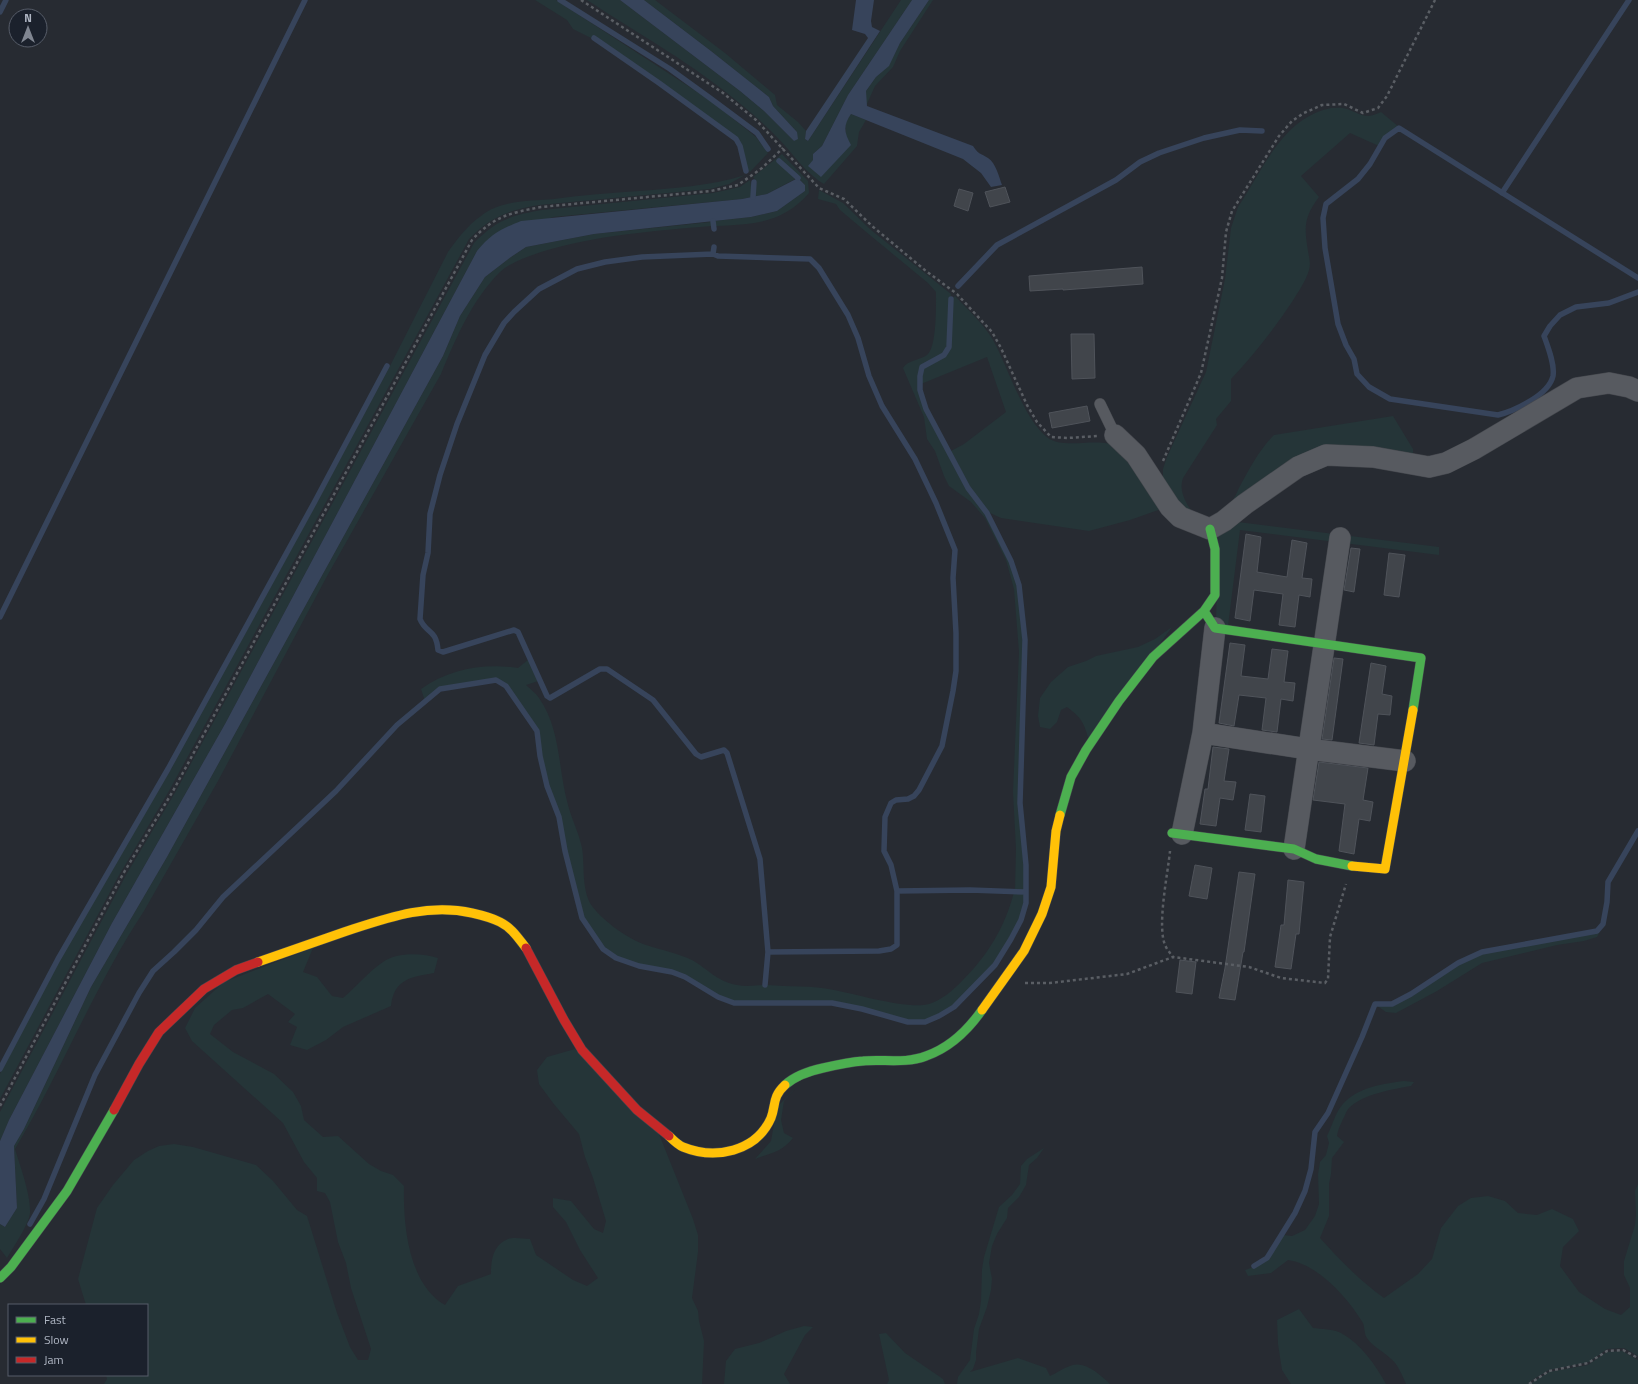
<svg xmlns="http://www.w3.org/2000/svg" width="1638" height="1384" viewBox="0 0 1638 1384" font-family="'Titillium Web',sans-serif">
	<style>
		.green { fill: #253538 }
		.water { fill: #37445b }
		.lines { fill: none; stroke-linecap: round; stroke-linejoin: round }
		.stream { stroke: #37445b; stroke-width: 5.5 }
		.building { fill: #41454b; stroke: #4f535a }
		.lane-casing { stroke: #44474d; stroke-width: 12 }
		.street-casing { stroke: #44474d; stroke-width: 22 }
		.fast-casing { stroke: #44474d; stroke-width: 10 }
		.slow-casing { stroke: #44474d; stroke-width: 10 }
		.jam-casing { stroke: #44474d; stroke-width: 10 }
		.path { stroke: #5a5e64; stroke-width: 2.5; stroke-dasharray: 3 3; stroke-linecap: butt }
		.lane { stroke: #575a60; stroke-width: 11 }
		.street { stroke: #575a60; stroke-width: 21 }
		.fast { stroke: #4caf50; stroke-width: 9 }
		.slow { stroke: #ffc107; stroke-width: 9 }
		.jam { stroke: #c62828; stroke-width: 9 }
	</style>
	<rect width="100%" height="100%" fill="#272b32"/>
	<path class="green" d="M 535,0 L 556,0 L 711,101 L 756,137 L 768,153 L 750,172 L 747,169 L 741,143 L 737,138 L 594,35 L 591,38 L 573,29 L 567,20 Z
		M 587,0 L 620,0 L 740,91 L 764,111 L 794,141 L 797,132 L 773,106 L 769,97 L 711,51 L 644,0 L 655,0 L 725,53 L 775,95 L 777,105 L 798,122 L 806,131 L 805,139 L 808,141 L 901,0 L 912,0 L 848,95 L 822,146 L 813,154 L 813,160 L 846,135 L 845,123 L 851,114 L 866,120 L 859,132 L 857,146 L 824,184 C 810,176 798,161 787,148 C 774,133 759,119 743,106 C 695,65 639,34 587,0 Z
		M 929,0 L 933,0 L 900,51 L 893,67 L 875,86 L 866,106 L 866,91 L 876,77 L 889,65 L 900,43 Z
		M 1331,108 C 1336,108 1341,107 1347,109 C 1361,114 1365,120 1381,112 L 1399,127 L 1384,137 L 1379,146 L 1350,133 L 1301,176 L 1319,197 C 1304,217 1304,227 1308,251 C 1309,257 1311,264 1309,270 C 1306,281 1298,292 1292,302 C 1274,329 1253,356 1231,379 L 1231,401 L 1216,419 L 1217,425 L 1183,478 C 1180,488 1182,494 1187,504 C 1199,525 1215,519 1229,505 C 1234,500 1237,492 1240,486 C 1250,468 1259,450 1274,435 L 1393,416 L 1413,449 L 1413,461 L 1345,451 L 1218,519 L 1195,521 L 1163,486 L 1163,469 L 1167,457 L 1206,372 L 1225,279 L 1231,228 L 1238,207 C 1263,170 1282,118 1331,108 Z
		M 782,154 L 808,181 L 809,193 C 782,224 753,224 715,226 L 715,221 L 751,217 L 777,211 L 805,191 L 805,185 L 781,159 L 778,161 L 795,179 L 767,194 L 742,199 L 553,217 L 477,251 L 225,724 L 112,923 L 9,1120 L 0,1141 L 0,1112 L 126,875 L 176,791 L 474,243 C 496,220 512,215 542,210 L 713,193 L 740,187 L 750,180 L 753,196 L 757,182 L 753,177 Z
		M 745,175 L 729,184 L 710,189 L 539,205 C 509,210 490,217 469,239 L 169,791 L 118,877 L 0,1099 L 0,1074 L 6,1061 L 60,959 L 171,769 L 316,504 L 390,366 L 448,252 C 457,239 468,225 481,216 C 500,200 531,201 554,199 C 583,195 611,193 639,191 C 675,188 711,186 745,175 Z
		M 819,190 L 843,203 L 871,230 L 951,294 L 948,316 L 948,346 L 943,354 L 921,366 L 919,375 L 919,391 L 925,409 L 967,489 L 986,514 L 1010,561 L 1018,586 L 1023,640 L 1019,803 L 1024,865 L 1025,890 L 1015,890 L 1016,849 L 1013,792 L 1019,652 L 1014,589 L 1006,560 L 985,518 L 971,502 L 949,486 L 944,476 L 935,451 L 927,439 L 924,417 L 903,368 C 908,360 920,360 927,355 C 937,348 936,304 936,292 L 928,283 L 871,236 L 840,210 L 836,204 L 818,199 Z
		M 711,222 L 711,226 C 654,231 596,235 541,252 C 527,257 511,262 500,272 C 472,300 456,338 441,374 L 326,578 L 218,781 L 144,911 C 94,987 61,1072 15,1149 C 20,1166 31,1195 30,1213 C 29,1224 13,1248 7,1258 L 0,1249 L 0,1224 L 5,1227 L 17,1208 L 14,1146 L 24,1129 L 91,987 L 167,857 L 443,356 L 460,316 L 485,277 L 511,257 L 526,247 L 594,234 Z
		M 955,296 C 968,310 983,323 993,340 C 1008,367 1024,420 1048,438 C 1065,450 1098,436 1120,447 L 1164,508 L 1130,520 L 1089,531 L 1001,518 L 988,512 L 970,487 L 951,451 L 964,444 L 1006,412 L 987,357 L 921,384 L 921,376 L 923,368 L 945,357 L 951,347 L 952,299 Z
		M 1230,521 L 1439,547 L 1439,555 L 1240,530 L 1228,626 L 1216,623 L 1218,530 Z
		M 1172,627 L 1089,741 C 1084,723 1082,718 1067,707 L 1061,710 L 1057,722 L 1050,729 L 1040,727 L 1038,716 L 1040,698 L 1051,682 L 1068,667 L 1086,661 L 1096,656 L 1138,647 L 1155,639 Z
		M 529,659 L 538,681 L 526,685 C 530,689 536,693 539,698 C 561,729 558,770 568,805 C 572,820 579,833 582,848 C 585,866 581,890 592,906 C 603,921 628,939 646,945 C 661,950 677,953 692,960 C 708,969 716,981 737,985 C 747,987 757,985 767,985 C 789,987 812,985 834,990 C 856,994 909,1010 929,1004 C 942,1000 953,990 962,981 C 988,955 1005,927 1014,892 L 1025,892 L 1025,902 L 1020,919 L 994,964 L 953,1006 L 939,1015 L 925,1020 L 908,1021 L 862,1007 L 832,1002 L 735,1001 L 718,996 L 685,976 L 673,970 L 639,964 L 617,957 L 604,948 L 584,918 L 566,851 L 560,817 L 548,786 L 541,756 L 539,730 L 507,684 L 496,679 L 473,683 L 453,685 L 440,688 L 425,701 L 421,689 C 449,669 484,663 518,668 Z
		M 1604,924 L 1597,937 L 1584,941 L 1557,945 L 1482,963 L 1437,991 L 1396,1013 L 1386,1012 L 1376,1005 L 1392,1006 L 1412,996 L 1458,964 L 1482,954 L 1597,932 Z
		M 313,948 L 303,972 L 317,977 L 332,996 L 343,998 C 356,987 368,972 383,962 C 397,952 422,953 438,958 L 434,973 C 411,977 394,979 391,1006 L 343,1027 L 326,1040 L 307,1050 L 290,1045 L 297,1027 L 288,1022 L 295,1014 L 268,994 L 243,1008 L 232,1010 L 214,1025 L 210,1034 L 233,1052 L 274,1074 L 293,1092 L 301,1106 L 304,1120 L 323,1137 L 338,1136 L 369,1164 L 381,1171 L 393,1175 L 404,1186 C 403,1224 408,1284 445,1305 L 458,1286 L 491,1274 C 491,1260 493,1245 508,1239 C 514,1237 524,1239 530,1239 L 536,1255 L 573,1280 L 587,1286 L 598,1278 L 580,1250 L 566,1222 L 553,1207 L 553,1198 L 571,1201 L 594,1229 L 603,1233 L 606,1221 L 593,1178 L 585,1157 L 579,1134 L 553,1103 L 539,1084 L 537,1070 L 547,1057 L 575,1049 L 659,1134 L 693,1219 L 698,1235 L 698,1252 L 692,1298 L 698,1311 L 699,1321 L 704,1341 L 702,1384 L 104,1384 L 107,1379 L 106,1375 L 147,1375 L 147,1305 L 86,1305 L 78,1279 L 97,1208 L 113,1185 L 134,1160 L 148,1151 L 159,1146 L 174,1144 L 193,1147 L 256,1165 L 273,1181 L 297,1210 L 307,1216 L 337,1313 L 350,1347 L 358,1360 L 368,1360 L 371,1349 L 351,1288 L 346,1263 L 338,1242 L 330,1202 L 325,1193 L 317,1191 L 317,1178 L 304,1162 L 283,1123 L 192,1041 L 185,1028 L 195,1008 L 224,982 Z
		M 1404,1081 L 1414,1082 L 1411,1086 C 1393,1089 1361,1095 1349,1108 C 1346,1111 1345,1116 1343,1119 C 1340,1126 1338,1129 1337,1136 L 1344,1142 L 1332,1158 L 1331,1174 L 1329,1184 L 1329,1216 L 1320,1238 C 1340,1260 1360,1281 1384,1298 L 1418,1274 L 1432,1259 L 1441,1228 L 1458,1206 L 1471,1198 L 1488,1196 L 1505,1201 L 1518,1213 L 1537,1215 L 1552,1209 L 1573,1219 L 1579,1231 L 1563,1247 L 1560,1266 L 1579,1292 L 1605,1309 L 1621,1315 L 1630,1307 L 1630,1288 L 1624,1275 L 1624,1261 L 1635,1225 L 1636,1215 L 1635,1191 L 1638,1184 L 1638,1356 L 1624,1348 L 1607,1349 L 1589,1362 L 1549,1370 L 1532,1380 L 1528,1384 L 1406,1384 C 1402,1375 1398,1364 1390,1358 C 1383,1351 1373,1347 1367,1338 C 1364,1334 1365,1328 1363,1323 C 1348,1298 1318,1264 1288,1260 L 1271,1273 L 1248,1276 L 1245,1270 C 1268,1263 1271,1254 1283,1235 L 1292,1236 L 1305,1230 L 1315,1216 L 1319,1204 L 1318,1174 L 1320,1162 L 1326,1155 L 1329,1143 L 1327,1136 C 1331,1128 1334,1118 1338,1111 C 1351,1088 1381,1084 1404,1081 Z
		M 796,1088 L 784,1101 L 781,1120 L 784,1133 L 793,1138 C 782,1152 771,1153 755,1159 L 771,1141 L 777,1107 Z
		M 1044,1148 L 1037,1158 L 1029,1165 L 1026,1185 L 1019,1197 L 1008,1208 L 1007,1218 L 997,1234 L 992,1246 L 989,1263 L 992,1279 L 991,1290 L 987,1307 L 979,1329 L 976,1353 L 976,1360 L 973,1369 L 970,1372 L 1018,1358 L 1046,1368 L 1050,1376 C 1057,1373 1063,1368 1070,1366 C 1085,1360 1100,1375 1110,1384 L 957,1384 L 958,1377 L 970,1360 L 974,1329 L 979,1314 L 981,1301 L 982,1269 L 984,1257 L 999,1207 L 1012,1195 L 1020,1184 L 1021,1166 L 1027,1159 Z
		M 1299,1309 L 1313,1328 C 1321,1329 1334,1329 1341,1333 C 1361,1344 1375,1364 1386,1384 L 1291,1384 L 1282,1370 L 1278,1344 L 1277,1320 Z
		M 804,1326 L 813,1327 L 805,1335 L 784,1374 L 790,1384 L 724,1384 L 726,1361 L 735,1349 L 759,1343 L 786,1331 Z
		M 886,1333 L 905,1353 L 943,1379 L 945,1384 L 887,1384 L 889,1380 L 879,1334 Z
		M 1622,1351 L 1638,1360 L 1638,1384 L 1530,1384 L 1549,1372 L 1588,1365 L 1607,1352 Z"/>
	<path class="water" d="M 620,0 L 644,0 L 711,51 L 769,97 L 773,106 L 797,132 L 798,139 L 794,141 L 764,111 L 740,91 Z
		M 856,0 L 874,0 L 871,21 L 872,27 L 880,31 L 808,141 L 805,139 L 806,131 L 868,38 L 865,34 L 852,30 Z
		M 912,0 L 929,0 L 900,43 L 889,66 L 876,77 L 866,91 L 867,106 L 973,146 C 980,156 979,152 988,158 C 996,163 999,177 1002,185 L 991,187 L 981,173 L 963,159 L 851,114 C 843,126 844,132 851,145 L 821,177 L 808,166 L 813,160 L 813,154 L 822,146 L 848,95 Z
		M 798,178 L 805,185 L 805,191 L 777,211 L 751,217 L 594,234 L 526,247 L 511,257 L 485,277 L 460,316 L 443,356 L 167,857 L 91,987 L 24,1129 L 14,1146 L 17,1208 L 5,1227 L 0,1224 L 0,1141 L 9,1120 L 112,923 L 225,724 L 477,251 C 491,234 501,229 521,221 L 742,199 L 767,194 Z"/>
	<g class="lines">
		<path class="stream" d="M 560,0 L 670,69 L 710,98 L 757,133 L 768,149
			M 0,12 L 6,0
			M 594,38 L 659,83 L 736,139 L 740,146 L 746,171
			M 779,161 L 798,178
			M 1502,193 L 1629,0
			M 753,197 L 754,182
			M 713,221 L 714,229
			M 713,254 L 714,247
			M 1638,278 L 1399,128 L 1385,138 L 1370,164 L 1358,179 L 1326,204 L 1323,218 L 1325,248 L 1338,324 L 1346,345 L 1354,359 L 1357,374 L 1369,387 L 1390,399 L 1498,415 C 1514,411 1549,395 1553,376 C 1555,365 1548,347 1544,336 L 1550,326 L 1560,315 L 1576,307 L 1609,303 L 1638,292
			M 958,286 L 997,245 L 1116,180 L 1140,162 L 1159,153 L 1204,138 L 1240,130 L 1262,131
			M 0,617 L 305,0
			M 897,891 L 970,890 L 1026,892
			M 765,985 L 768,952 L 760,859 L 727,753 L 724,750 L 701,757 L 696,754 L 653,700 L 607,669 L 600,669 L 550,698 L 547,696 L 518,632 L 514,630 L 443,652 L 438,650 C 436,628 426,634 420,619 L 423,575 L 428,553 L 430,514 L 440,475 L 457,424 L 485,355 L 504,323 L 514,312 L 539,289 L 577,269 L 605,262 L 642,257 L 713,254 L 718,256 L 810,259 L 819,268 L 848,315 L 858,338 L 869,376 L 882,406 L 915,459 L 936,503 L 955,550 L 953,578 L 956,633 L 956,671 L 953,691 L 942,746 L 919,790 L 914,796 L 908,799 L 896,800 L 891,803 L 885,817 L 884,851 L 891,865 L 897,891 L 897,945 L 891,949 L 879,951 L 768,952
			M 0,1069 L 58,959 L 168,769 L 314,503 L 387,366
			M 30,1224 L 44,1199 L 95,1075 L 139,993 L 153,971 L 174,952 L 196,930 L 223,897 L 336,791 L 397,725 L 440,689 L 496,680 L 506,686 L 537,731 L 540,756 L 547,786 L 559,817 L 565,851 L 582,918 L 603,949 L 616,958 L 639,966 L 672,972 L 685,977 L 718,997 L 734,1003 L 832,1003 L 862,1009 L 908,1022 L 925,1022 L 939,1016 L 954,1007 L 995,965 L 1011,939 L 1021,920 L 1026,903 L 1026,865 L 1020,803 L 1025,640 L 1019,585 L 1011,561 L 987,513 L 968,488 L 926,409 L 920,390 L 920,376 L 922,367 L 944,355 L 949,347 L 951,299
			M 1254,1266 L 1267,1258 L 1295,1213 L 1305,1191 L 1311,1169 L 1315,1132 L 1328,1113 L 1362,1037 L 1375,1004 L 1392,1004 L 1411,994 L 1458,963 L 1482,952 L 1597,931 L 1603,924 L 1607,902 L 1608,882 L 1638,831"/>
	</g>
	<path class="building" d="M 1005,187 L 1010,202 L 990,207 L 985,192 Z
		M 959,189 L 973,193 L 968,211 L 954,206 Z
		M 1142,267 L 1143,284 L 1063,290 L 1063,289 L 1030,291 L 1029,276 Z
		M 1071,334 L 1094,334 L 1095,378 L 1072,379 Z
		M 1087,406 L 1090,421 L 1052,428 L 1049,413 Z
		M 1246,534 L 1261,537 L 1257,572 L 1287,577 L 1292,540 L 1307,543 L 1302,578 L 1312,579 L 1310,597 L 1299,595 L 1295,627 L 1279,625 L 1283,594 L 1254,590 L 1250,621 L 1235,618 Z
		M 1351,548 L 1360,549 L 1354,592 L 1344,590 Z
		M 1389,553 L 1405,555 L 1399,597 L 1384,595 Z
		M 1230,643 L 1245,645 L 1241,676 L 1268,679 L 1272,649 L 1288,651 L 1284,682 L 1295,683 L 1293,701 L 1281,699 L 1277,732 L 1262,730 L 1266,698 L 1239,695 L 1234,726 L 1219,723 Z
		M 1334,658 L 1343,659 L 1332,740 L 1322,739 Z
		M 1371,663 L 1386,666 L 1382,694 L 1392,696 L 1390,715 L 1378,714 L 1374,745 L 1359,743 Z
		M 1213,747 L 1229,749 L 1224,781 L 1236,782 L 1233,800 L 1220,798 L 1216,826 L 1200,824 L 1205,789 L 1208,789 Z
		M 1319,762 L 1368,768 L 1363,800 L 1373,802 L 1370,821 L 1359,819 L 1354,854 L 1339,851 L 1345,804 L 1313,800 Z
		M 1250,794 L 1265,796 L 1261,832 L 1245,830 Z
		M 1195,865 L 1212,868 L 1207,899 L 1189,896 Z
		M 1239,872 L 1255,874 L 1244,952 L 1243,952 L 1235,1000 L 1219,998 L 1225,968 Z
		M 1288,880 L 1304,882 L 1299,934 L 1296,934 L 1291,969 L 1275,967 L 1281,925 L 1284,925 Z
		M 1180,960 L 1196,962 L 1192,994 L 1176,992 Z"/>
	<g class="lines">
		<g class="lane-casing">
			<path id="lane" d="M 1100,404 L 1115,435"/>
		</g>
		<g class="street-casing">
			<path id="street" d="M 1115,435 L 1136,455 L 1170,507 L 1180,517 L 1210,529 L 1224,521 L 1245,504 L 1298,467 L 1326,455 L 1373,457 L 1429,467 L 1446,463 L 1474,449 L 1577,388 L 1609,383 L 1629,387 L 1638,391
				M 1203,733 L 1308,749 L 1405,761
				M 1182,834 L 1203,733 L 1215,628
				M 1294,849 L 1340,538"/>
		</g>
		<g class="fast-casing">
			<path id="fast" d="M 1204,611 L 1215,628 L 1421,658 L 1413,710
				M 1060,815 L 1071,777 L 1086,750 L 1119,701 L 1153,657 L 1204,611 L 1215,595 L 1215,549 L 1210,529
				M 1172,833 L 1294,849 L 1316,859 L 1352,866
				M 785,1085 C 796,1075 809,1071 823,1068 C 836,1065 849,1062 863,1061 C 883,1059 906,1064 926,1056 C 949,1048 968,1030 982,1010
				M 0,1278 L 11,1267 L 67,1191 L 114,1110"/>
		</g>
		<g class="slow-casing">
			<path id="slow" d="M 1352,866 L 1385,869 L 1413,710
				M 258,962 C 287,952 316,942 344,932 C 387,918 427,903 472,913 C 481,915 492,918 500,922 C 512,928 518,938 526,948
				M 982,1010 L 1024,951 L 1042,914 L 1051,887 L 1056,831 L 1060,815
				M 669,1136 C 673,1140 678,1145 683,1147 C 715,1160 756,1152 771,1118 C 776,1105 772,1097 785,1085"/>
		</g>
		<g class="jam-casing">
			<path id="jam" d="M 526,948 L 564,1020 L 582,1050 L 637,1110 L 669,1136
				M 114,1110 L 139,1064 L 159,1032 L 204,989 L 236,970 L 258,962"/>
		</g>
		<path class="path" d="M 581,0 L 723,93 L 756,120 L 819,188 L 844,199 L 872,226 L 926,271 L 957,294 L 992,332 L 1001,348 L 1027,405 L 1037,422 L 1051,437 L 1068,438 L 1097,436
			M 1163,461 L 1201,373 L 1222,278 L 1226,232 L 1232,211 L 1279,136 L 1292,121 L 1304,113 L 1322,105 L 1344,104 L 1363,113 L 1378,108 L 1387,96 L 1435,0
			M 1170,851 C 1168,873 1156,929 1166,947 C 1168,951 1171,954 1173,957
			M 1025,983 L 1050,983 L 1127,974 L 1173,957 L 1249,967 L 1281,978 L 1325,983 L 1328,979 L 1330,937 L 1346,884
			M 0,1106 L 123,874 L 173,791 L 472,240 C 494,216 510,213 541,207 L 711,191 L 738,185 L 762,168 L 783,148
			M 1529,1384 L 1549,1371 L 1588,1363 L 1607,1351 L 1623,1350 L 1638,1358"/>
		<use href="#lane" class="lane"/>
		<use href="#street" class="street"/>
		<use href="#fast" class="fast"/>
		<use href="#slow" class="slow"/>
		<use href="#jam" class="jam"/>
	</g>
	<rect x="8" y="1304" width="140" height="72" fill="#1b212c" stroke="#575d69"/>
	<rect x="16" y="1317" width="20" height="6" fill="#4caf50" stroke="#575d69"/>
	<text x="44" y="1324" font-size="12" fill="#b0b7c4">Fast</text>
	<rect x="16" y="1337" width="20" height="6" fill="#ffc107" stroke="#575d69"/>
	<text x="44" y="1344" font-size="12" fill="#b0b7c4">Slow</text>
	<rect x="16" y="1357" width="20" height="6" fill="#c62828" stroke="#575d69"/>
	<text x="44" y="1364" font-size="12" fill="#b0b7c4">Jam</text>
	<g transform="translate(28 28)"><circle r="19" fill="#1b212c" stroke="#575d69"/>
	<path d="M0-3L7 15L0 10L-7 15Z" fill="#808691"/>
	<text y="-6" font-size="11" font-weight="bold" text-anchor="middle" fill="#b0b7c4">N</text>
	</g>
</svg>
